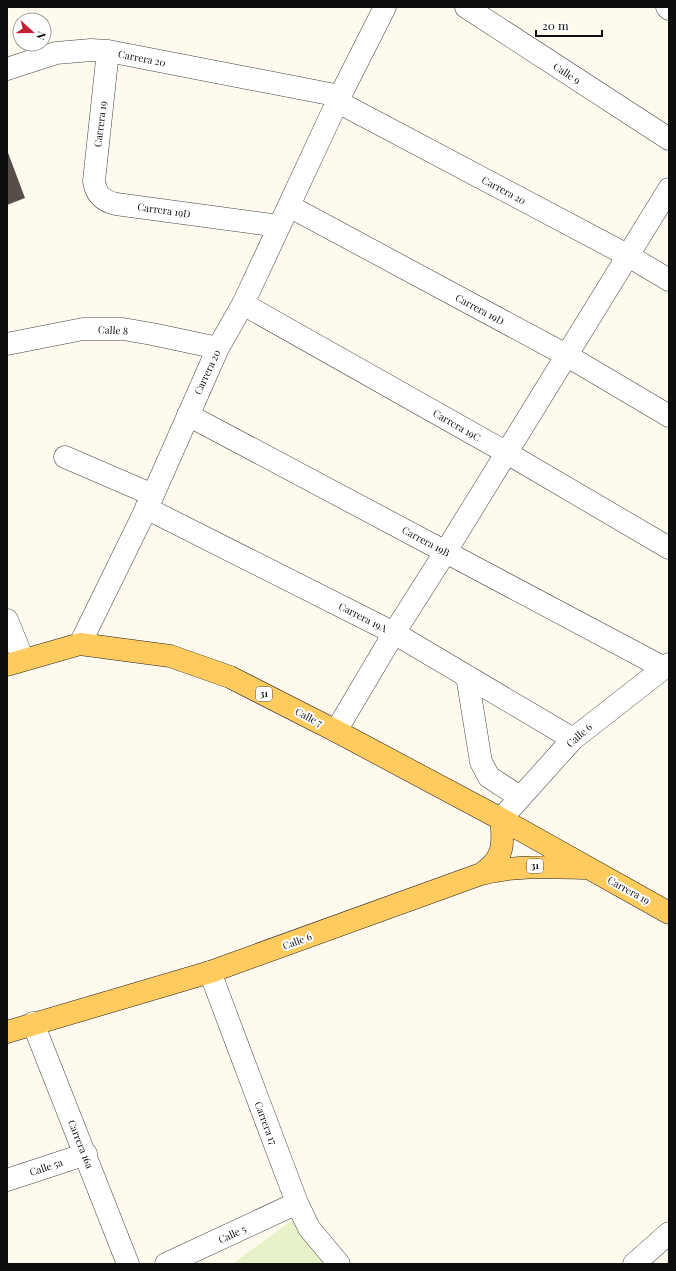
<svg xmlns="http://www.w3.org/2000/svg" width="676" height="1271" viewBox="0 0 676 1271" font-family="'Playfair Display',serif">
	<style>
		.pitch { fill: #e7f2c8 }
		.building { fill: #574e49 }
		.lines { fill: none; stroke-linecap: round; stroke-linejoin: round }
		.street-casing { stroke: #414141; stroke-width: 23 }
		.primary-casing { stroke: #1f1f1f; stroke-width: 23 }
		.street { stroke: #fff; stroke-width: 22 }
		.primary { stroke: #ffcb5e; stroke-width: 22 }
		.labels { text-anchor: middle; stroke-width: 4; stroke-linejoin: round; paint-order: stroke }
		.shield { fill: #fff; stroke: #565656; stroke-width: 1 }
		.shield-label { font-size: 9px; font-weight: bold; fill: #0e0e0e }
		.street-label { font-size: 10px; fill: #0e0e0e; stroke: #fff }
	</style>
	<rect width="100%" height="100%" fill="#fffaee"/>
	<path class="pitch" d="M 298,1216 L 334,1264 L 232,1264 Z"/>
	<path class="building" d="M 7,150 L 25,198 L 7,205 Z"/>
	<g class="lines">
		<g class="street-casing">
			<path id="street" d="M 466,7 L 669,139
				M 667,7 L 669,9
				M 108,51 L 94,181 C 96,195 103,201 116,204 L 279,226
				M 7,69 L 56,53 L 91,50 L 108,51 L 340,96
				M 338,102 L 627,255 L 669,280
				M 289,206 L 566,355 L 669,416
				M 243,304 L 507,453 L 669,548
				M 7,344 L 83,329 L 123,329 L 152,334 L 218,348
				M 188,415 L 664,668
				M 65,457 L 153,495
				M 146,508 L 394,633 L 573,739
				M 7,620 L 23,659
				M 80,644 L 153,495 L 218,348 L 243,304 L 340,96 L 385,7
				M 467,676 L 481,762 L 489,777 L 520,797
				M 336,731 L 394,633 L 446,551 L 669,189
				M 501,819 L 573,739 L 669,664
				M 210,972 L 297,1203 L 309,1228 L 339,1264
				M 33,1023 L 128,1264
				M 7,1180 L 86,1154
				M 166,1264 L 297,1203
				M 634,1264 L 669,1233"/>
		</g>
		<g class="primary-casing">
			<path id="primary" d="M 7,665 L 80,644 L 170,656 L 230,677 L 336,731 L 501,819 L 669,913
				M 481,874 C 504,860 504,843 501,819
				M 7,1032 L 210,972 L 481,874 C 516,865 550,867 586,868"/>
		</g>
		<use href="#street" class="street"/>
		<use href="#primary" class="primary"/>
	</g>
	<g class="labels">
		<g class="shield">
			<rect x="256" y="687" width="16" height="14" rx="3"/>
			<rect x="527" y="859" width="16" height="14" rx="3"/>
		</g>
		<g class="shield-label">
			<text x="264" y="697">31</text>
			<text x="535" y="869">31</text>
		</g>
		<g class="street-label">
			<text transform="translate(142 58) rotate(11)" y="4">Carrera 20</text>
			<text transform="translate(567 73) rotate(33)" y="4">Calle 9</text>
			<text transform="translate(100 124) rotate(-83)" y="4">Carrera 19</text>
			<text transform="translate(504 190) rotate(28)" y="4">Carrera 20</text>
			<text transform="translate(164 210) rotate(8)" y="4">Carrera 19D</text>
			<text transform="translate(480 309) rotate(28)" y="4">Carrera 19D</text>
			<text transform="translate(113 330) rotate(3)" y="4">Calle 8</text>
			<text transform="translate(207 372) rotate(-65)" y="4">Carrera 20</text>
			<text transform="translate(457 425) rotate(30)" y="4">Carrera 19C</text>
			<text transform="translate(426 541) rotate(28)" y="4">Carrera 19B</text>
			<text transform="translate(363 617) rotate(27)" y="4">Carrera 19A</text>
			<text transform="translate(309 717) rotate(27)" y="4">Calle 7</text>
			<text transform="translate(579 735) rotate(-41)" y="4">Calle 6</text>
			<text transform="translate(629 890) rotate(29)" y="4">Carrera 19</text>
			<text transform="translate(297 941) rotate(-20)" y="4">Calle 6</text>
			<text transform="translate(266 1123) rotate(69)" y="4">Carrera 17</text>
			<text transform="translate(81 1144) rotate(68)" y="4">Carrera 16a</text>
			<text transform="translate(46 1167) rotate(-18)" y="4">Calle 5a</text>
			<text transform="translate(232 1234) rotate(-25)" y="4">Calle 5</text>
		</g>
	</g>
	<rect width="676" height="1271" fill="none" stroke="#0e0e0e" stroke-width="16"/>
	<g transform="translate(32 32) rotate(111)"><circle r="19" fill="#ffffff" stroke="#9f9f9f"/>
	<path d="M0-3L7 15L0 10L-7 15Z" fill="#c61e33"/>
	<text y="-6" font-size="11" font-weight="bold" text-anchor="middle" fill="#0e0e0e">N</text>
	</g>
	<path d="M536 30v6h66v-6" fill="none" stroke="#0e0e0e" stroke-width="2"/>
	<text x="542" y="30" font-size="12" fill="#0e0e0e" stroke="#ffffff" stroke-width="3" paint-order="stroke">20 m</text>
</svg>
